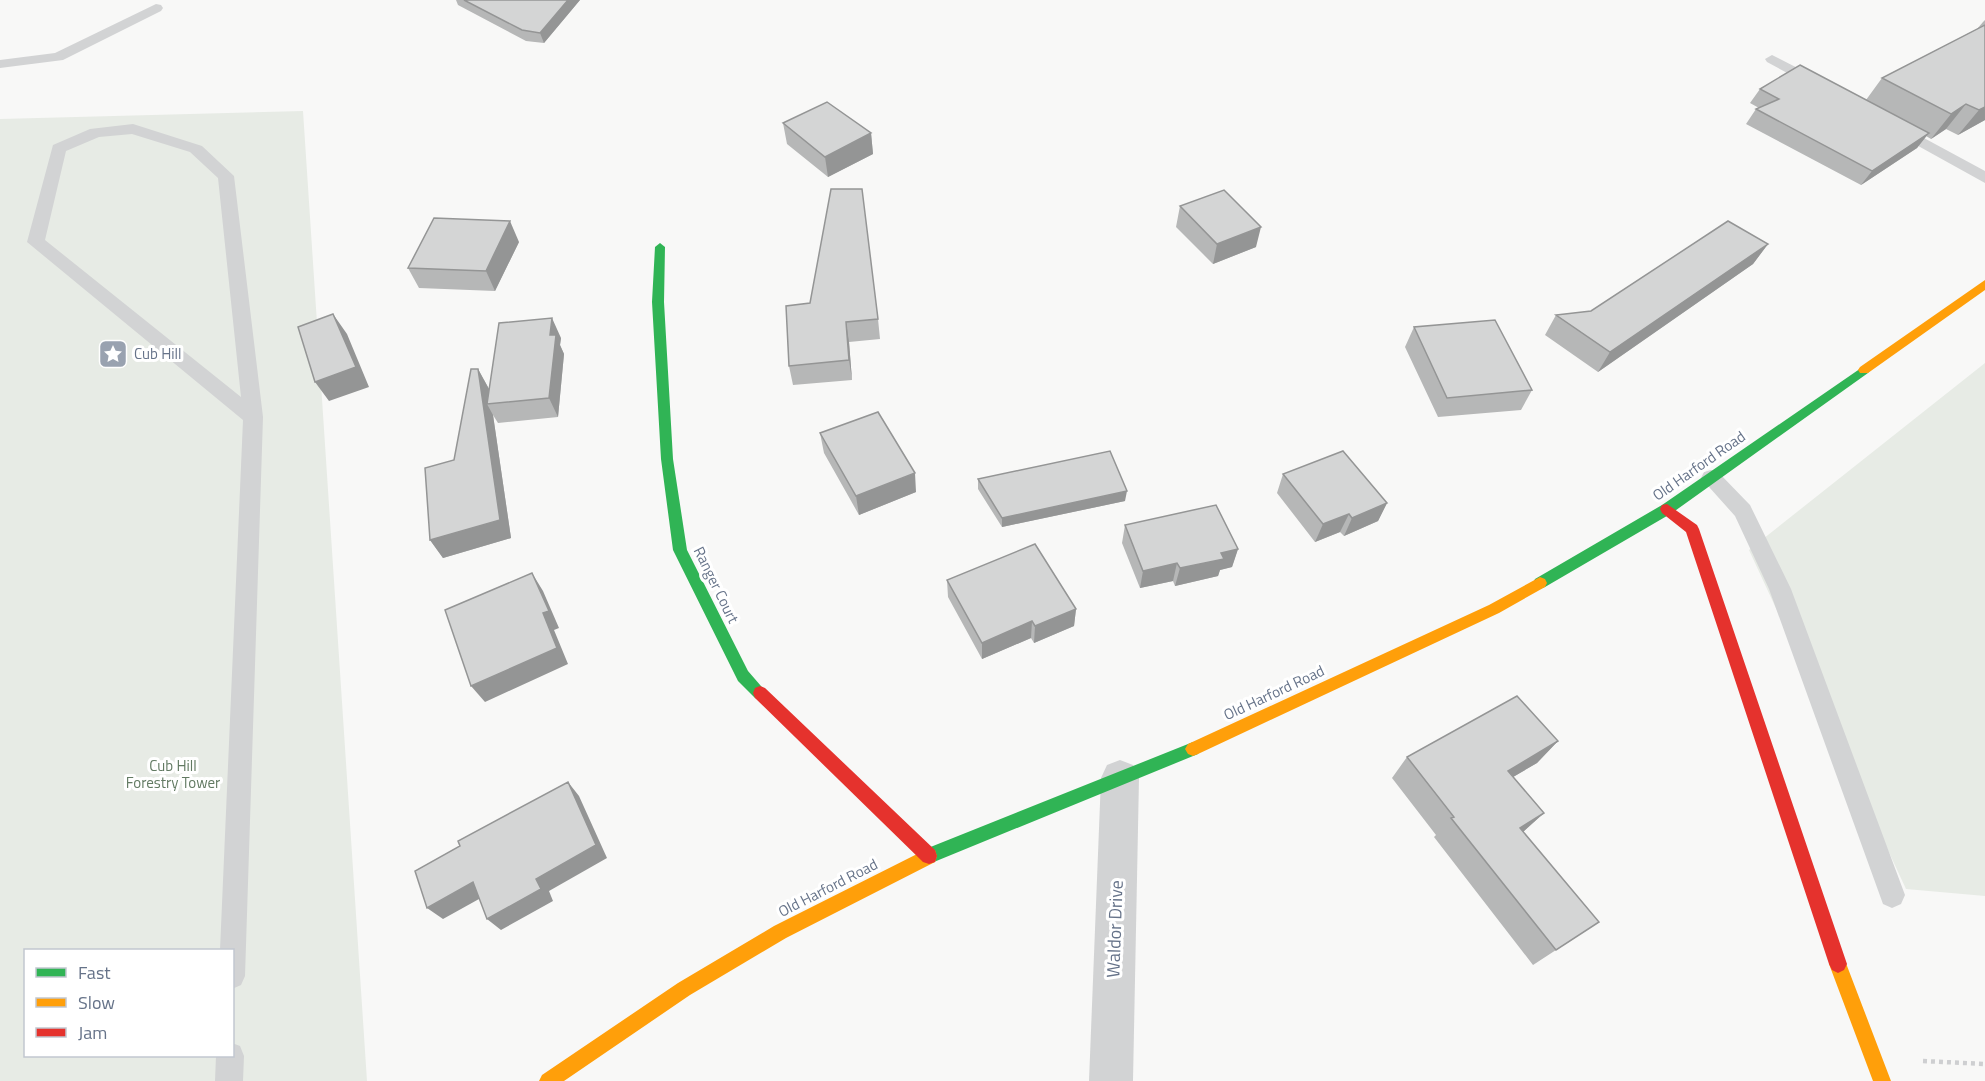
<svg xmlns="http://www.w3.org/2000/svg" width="1985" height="1081" viewBox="0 0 1985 1081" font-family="'Titillium Web',sans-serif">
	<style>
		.green { fill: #e7ebe5; fill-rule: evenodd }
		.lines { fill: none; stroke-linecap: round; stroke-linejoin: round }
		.path { stroke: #cecfd1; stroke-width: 4.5; stroke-dasharray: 4 4; stroke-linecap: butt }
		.lane { fill: #d2d3d4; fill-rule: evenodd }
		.street { fill: #d2d3d4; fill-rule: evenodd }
		.fast { fill: #30b455; fill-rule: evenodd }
		.slow { fill: #ff9f0a; fill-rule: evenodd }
		.jam { fill: #e5322d; fill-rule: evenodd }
		.wall { fill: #b6b7b7 }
		.shaded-wall { fill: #949595 }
		.building { fill: #d4d5d5; stroke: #949595; stroke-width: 1.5 }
		.labels { text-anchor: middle; stroke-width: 6; stroke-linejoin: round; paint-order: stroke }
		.poi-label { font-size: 15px; fill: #667389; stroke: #fff; text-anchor: start }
		.street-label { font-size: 15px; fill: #667389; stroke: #fff }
		.park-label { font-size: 15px; fill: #627a62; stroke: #fff }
		.near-street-label { font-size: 18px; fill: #667389; stroke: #fff }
	</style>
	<rect width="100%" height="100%" fill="#f8f8f7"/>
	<path class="green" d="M 303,111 L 367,1081 L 0,1081 L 0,119 ZM 26,950 L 232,950 L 232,1056 L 26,1056 Z
		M 1985,363 L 1985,896 L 1906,889 L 1749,550 Z"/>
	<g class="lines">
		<path class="path" d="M 1923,1061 L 1985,1064"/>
		<path class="lane" d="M 156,4 L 161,5 L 163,8 L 161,11 L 63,60 L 0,68 L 0,60 L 55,53 Z
			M 1772,55 L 1821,80 L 1823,83 L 1821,86 L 1811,86 L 1767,62 L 1765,59 Z
			M 133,124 L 202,146 L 234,176 L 263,417 L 245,976 L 241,985 L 232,989 L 232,950 L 220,950 L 243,420 L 27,242 L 53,145 L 90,129 ZM 132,134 L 190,152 L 218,178 L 241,397 L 45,240 L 66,151 L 99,137 Z
			M 1898,124 L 1985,171 L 1985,183 L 1893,132 L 1890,129 L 1893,126 Z
			M 1711,470 L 1718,472 L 1750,505 L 1791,589 L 1905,895 L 1901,904 L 1892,908 L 1883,904 L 1769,589 L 1735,516 L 1701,478 L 1704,472 Z
			M 232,1043 L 240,1046 L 244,1056 L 243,1081 L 215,1081 L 216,1056 L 232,1056 Z"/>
		<path class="street" d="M 1120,760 L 1133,765 L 1139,778 L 1133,1081 L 1089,1081 L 1101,778 L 1107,765 Z"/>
		<path class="fast" d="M 660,243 L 665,247 L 664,302 L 673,459 L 687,550 L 748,671 L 767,693 L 765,698 L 760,700 L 755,698 L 738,681 L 673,550 L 661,459 L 652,302 L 655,247 Z
			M 1864,366 L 1870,370 L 1868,373 L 1672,513 L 1545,587 L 1540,589 L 1535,587 L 1533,583 L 1535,579 L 1662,505 Z
			M 1193,742 L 1198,744 L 1201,749 L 1198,754 L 929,864 L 923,862 L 921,856 L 923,850 Z"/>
		<path class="slow" d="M 1985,280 L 1985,290 L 1868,373 L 1860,373 L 1858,370 L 1860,367 Z
			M 1540,577 L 1545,579 L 1547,583 L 1545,587 L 1499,613 L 1198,754 L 1193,756 L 1188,754 L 1185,749 L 1188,744 L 1489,605 Z
			M 929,848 L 935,850 L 937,856 L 935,862 L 786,938 L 690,995 L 564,1081 L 539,1081 L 542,1075 L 678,983 L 774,926 Z
			M 1838,955 L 1844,958 L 1891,1081 L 1873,1081 L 1829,964 L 1832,958 Z"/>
		<path class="jam" d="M 1667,504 L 1697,525 L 1699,529 L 1847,964 L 1844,970 L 1838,973 L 1832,970 L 1829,964 L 1686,532 L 1662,513 L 1660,509 L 1662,505 Z
			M 760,686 L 765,688 L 935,850 L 937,856 L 935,862 L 929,864 L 923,862 L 755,698 L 753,693 L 755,688 Z"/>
	</g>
	<path class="wall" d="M 456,0 L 580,0 L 544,43 L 526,41 L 458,5 Z
		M 1985,20 L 1985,120 L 1958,135 L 1946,129 L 1931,139 L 1926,136 L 1917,148 L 1861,185 L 1746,124 L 1756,109 L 1759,108 L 1750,103 L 1760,89 L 1866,100 L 1882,78 L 1977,29 L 1983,22 Z
		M 783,123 L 871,133 L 873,154 L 828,177 L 787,144 Z
		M 1180,206 L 1256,247 L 1213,264 L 1176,227 Z
		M 519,242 L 495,291 L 419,288 L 408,268 Z
		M 1768,244 L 1753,264 L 1598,372 L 1545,335 L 1556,315 L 1591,311 Z
		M 786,306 L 878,319 L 880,339 L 849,342 L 852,380 L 793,385 L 789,366 Z
		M 1414,327 L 1532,390 L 1521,410 L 1438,417 L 1405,347 Z
		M 561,338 L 560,345 L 564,354 L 558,417 L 498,423 L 493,415 L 511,538 L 443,558 L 430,540 L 454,460 L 478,369 L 489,389 Z
		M 820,433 L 916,492 L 859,515 L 824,453 Z
		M 1283,474 L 1387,503 L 1378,521 L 1344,536 L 1340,532 L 1315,542 L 1277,493 Z
		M 978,479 L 1125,501 L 1002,527 L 978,489 Z
		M 1125,525 L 1238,549 L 1232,567 L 1220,570 L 1218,576 L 1175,586 L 1173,581 L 1140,588 L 1122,543 Z
		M 947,580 L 1076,609 L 1074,626 L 1034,643 L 1031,638 L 982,659 L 948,597 Z
		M 1558,741 L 1537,763 L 1513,777 L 1544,813 L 1523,832 L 1599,922 L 1533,965 L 1434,837 L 1436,835 L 1392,778 L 1407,757 Z"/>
	<path class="shaded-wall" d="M 568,0 L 580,0 L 544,43 L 540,33 Z
		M 1966,104 L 1946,129 L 1931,139 L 1951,114 Z
		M 1985,107 L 1985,120 L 1958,135 L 1979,110 Z
		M 871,133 L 873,154 L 828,177 L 825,157 Z
		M 1929,133 L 1917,148 L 1861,185 L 1872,171 Z
		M 510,221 L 519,242 L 495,291 L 486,271 Z
		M 1261,227 L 1256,247 L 1213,264 L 1217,244 Z
		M 1768,244 L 1753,264 L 1598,372 L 1610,352 Z
		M 333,314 L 347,334 L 369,387 L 329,401 L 315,382 Z
		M 552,318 L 561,338 L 560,345 L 564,354 L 558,417 L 549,398 L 550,335 Z
		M 846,322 L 849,342 L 852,380 L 849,360 Z
		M 478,369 L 489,389 L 487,404 L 493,415 L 511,538 L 443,558 L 430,540 L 500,520 Z
		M 915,473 L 916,492 L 859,515 L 856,496 Z
		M 1127,491 L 1125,501 L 1002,527 L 1002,518 Z
		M 1387,503 L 1378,521 L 1344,536 L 1352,518 Z
		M 1349,514 L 1340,532 L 1315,542 L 1323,524 Z
		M 1238,549 L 1232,567 L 1220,570 L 1218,576 L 1175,586 L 1180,568 L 1221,553 Z
		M 1177,563 L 1173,581 L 1140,588 L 1143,571 Z
		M 532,573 L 543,591 L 559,628 L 554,630 L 568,664 L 485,702 L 471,686 L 543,613 Z
		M 1076,609 L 1074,626 L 1034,643 L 1035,626 Z
		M 1032,621 L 1031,638 L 982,659 L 982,643 Z
		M 1558,741 L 1537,763 L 1489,791 L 1508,771 Z
		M 568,782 L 579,796 L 607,858 L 549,891 L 553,901 L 501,930 L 487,919 L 536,879 Z
		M 1544,813 L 1523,832 L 1520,828 Z
		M 473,882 L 488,894 L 443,919 L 427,908 Z"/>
	<path class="building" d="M 464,0 L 568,0 L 540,33 L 522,30 Z
		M 1985,25 L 1985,107 L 1979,110 L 1966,104 L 1951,114 L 1882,78 Z
		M 1800,65 L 1929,133 L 1872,171 L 1756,109 L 1779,99 L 1760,89 Z
		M 827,102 L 871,133 L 825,157 L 783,123 Z
		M 831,189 L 862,189 L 878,319 L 846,322 L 849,360 L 789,366 L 786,306 L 810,303 Z
		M 1224,190 L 1261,227 L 1217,244 L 1180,206 Z
		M 434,218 L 510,221 L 486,271 L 408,268 Z
		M 1728,221 L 1768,244 L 1610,352 L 1556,315 L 1591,311 Z
		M 333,314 L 356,367 L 315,382 L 298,327 Z
		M 552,318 L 550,335 L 556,335 L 549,398 L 487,404 L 499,323 Z
		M 1495,320 L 1532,390 L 1447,398 L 1414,327 Z
		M 471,369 L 478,369 L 500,520 L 430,540 L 425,468 L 454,460 Z
		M 878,412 L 915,473 L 856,496 L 820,433 Z
		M 1110,451 L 1127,491 L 1002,518 L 978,479 Z
		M 1343,451 L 1387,503 L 1352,518 L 1349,514 L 1323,524 L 1283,474 Z
		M 1216,505 L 1238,549 L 1221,553 L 1224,559 L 1180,568 L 1177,563 L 1143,571 L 1125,525 Z
		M 1035,544 L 1076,609 L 1035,626 L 1032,621 L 982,643 L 947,580 Z
		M 532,573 L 549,611 L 543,613 L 557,648 L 471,686 L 445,610 Z
		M 1517,696 L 1558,741 L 1508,771 L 1544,813 L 1520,828 L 1599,922 L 1556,950 L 1451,818 L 1454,817 L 1407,757 Z
		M 568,782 L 596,845 L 536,879 L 541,889 L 487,919 L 473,882 L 427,908 L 415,871 L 460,846 L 458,841 Z"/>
	<defs>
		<g id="sight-square" transform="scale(1.5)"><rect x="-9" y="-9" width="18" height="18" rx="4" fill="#99a2b0" stroke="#fff"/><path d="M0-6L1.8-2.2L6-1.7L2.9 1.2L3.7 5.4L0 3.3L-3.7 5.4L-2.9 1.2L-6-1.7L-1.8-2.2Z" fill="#fff"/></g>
	</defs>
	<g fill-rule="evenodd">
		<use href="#sight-square" x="113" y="354"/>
	</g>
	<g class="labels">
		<g class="poi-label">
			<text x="134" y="359">Cub Hill</text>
		</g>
		<g class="street-label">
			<text transform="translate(1699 466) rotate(-35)" y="5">Old Harford Road</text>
			<text transform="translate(716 585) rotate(64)" y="5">Ranger Court</text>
			<text transform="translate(1274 693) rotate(-25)" y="5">Old Harford Road</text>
			<text transform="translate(828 888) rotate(-27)" y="5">Old Harford Road</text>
		</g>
		<g class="park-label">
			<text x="173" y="771">Cub Hill<tspan x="173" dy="17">Forestry Tower</tspan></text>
		</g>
		<g class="near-street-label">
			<text transform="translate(1115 929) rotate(-88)" y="6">Waldor Drive</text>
		</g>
	</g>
	<rect x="24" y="949" width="210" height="108" fill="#ffffff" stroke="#c2c7d0" stroke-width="1.5"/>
	<rect x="36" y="968" width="30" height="9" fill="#30b455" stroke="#c2c7d0" stroke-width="1.5"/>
	<text x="78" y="979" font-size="18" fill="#667389">Fast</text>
	<rect x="36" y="998" width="30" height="9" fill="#ff9f0a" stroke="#c2c7d0" stroke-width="1.5"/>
	<text x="78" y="1009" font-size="18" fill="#667389">Slow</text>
	<rect x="36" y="1028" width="30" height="9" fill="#e5322d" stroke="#c2c7d0" stroke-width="1.5"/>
	<text x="78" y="1039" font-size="18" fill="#667389">Jam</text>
</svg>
